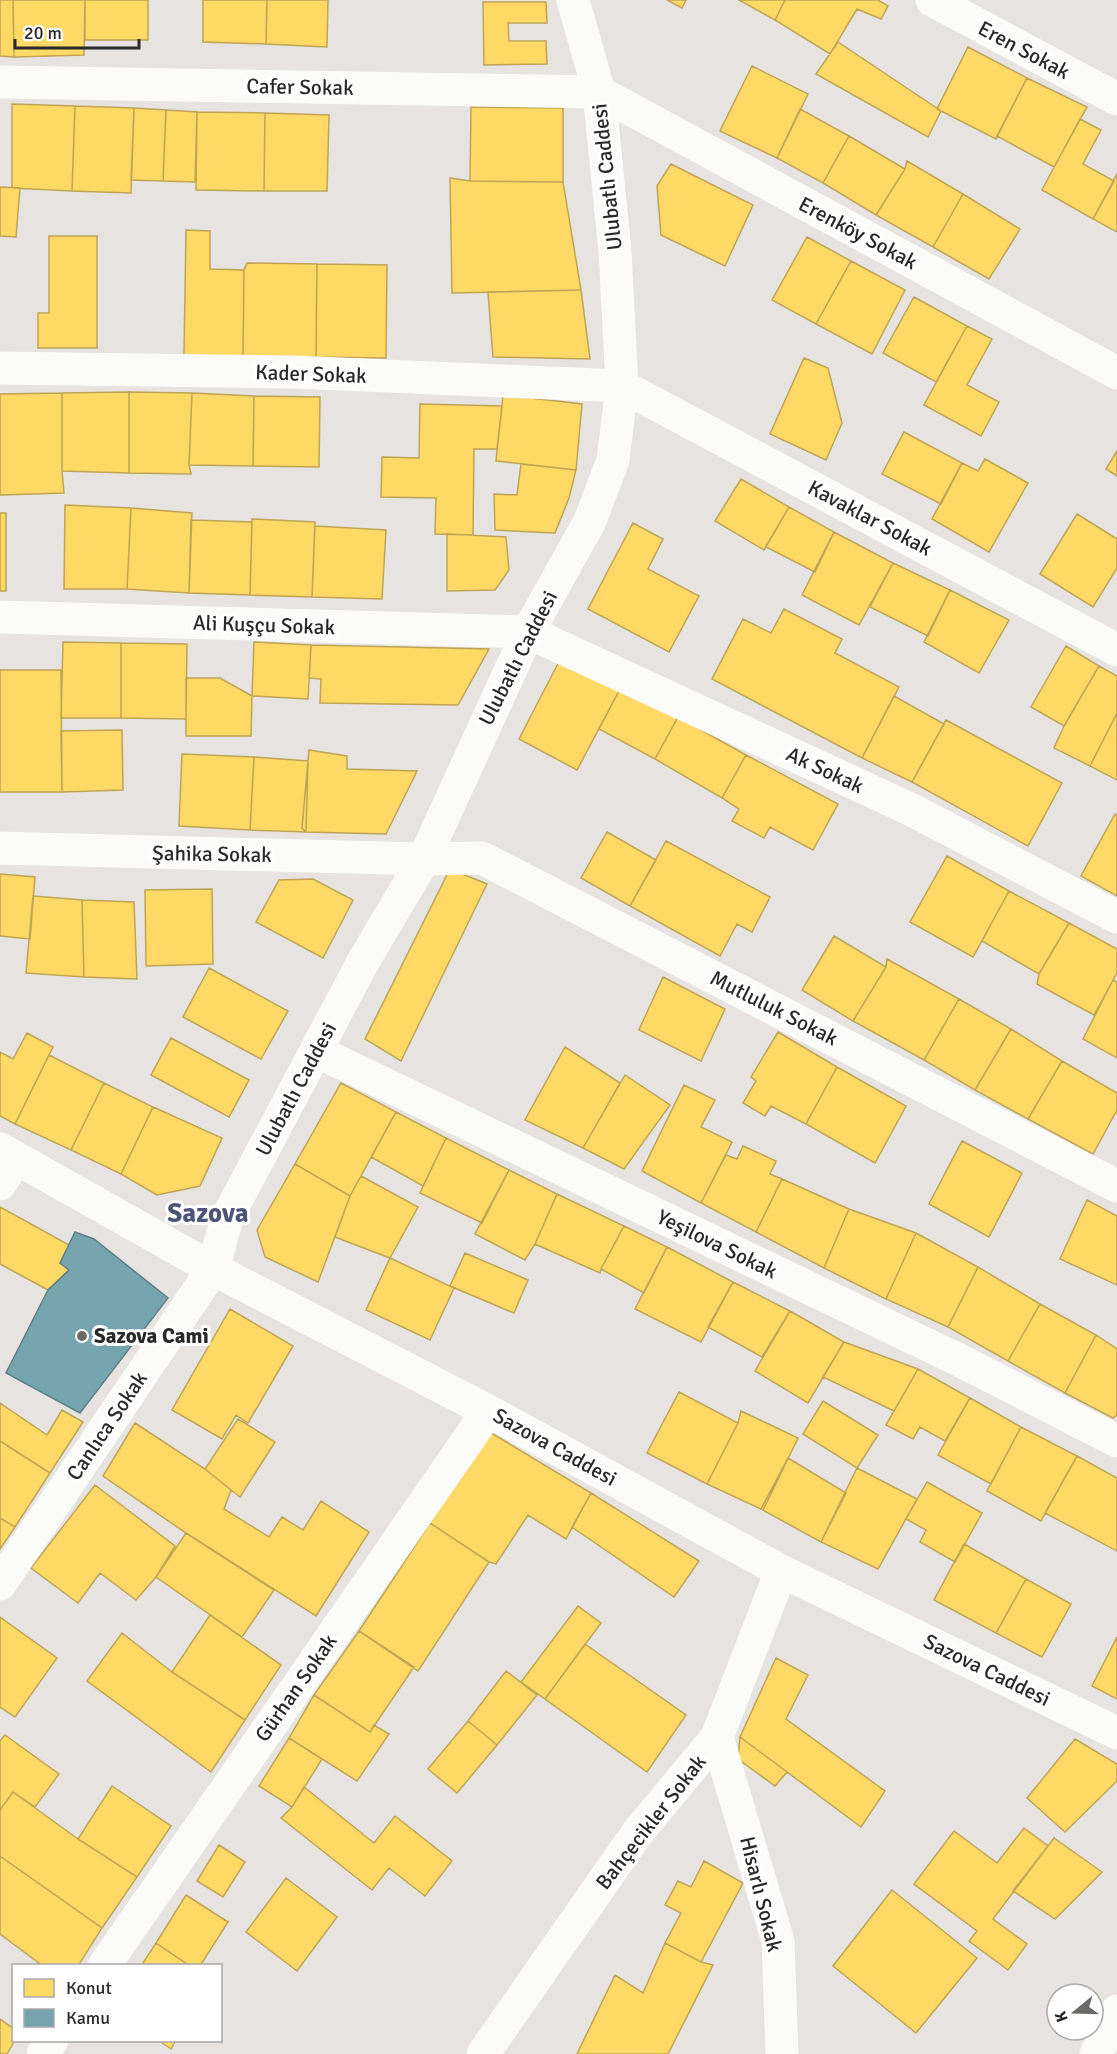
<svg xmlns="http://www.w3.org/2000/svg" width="1117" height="2054" viewBox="0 0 1117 2054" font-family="Signika,sans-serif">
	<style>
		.homes { fill: #ffd966; stroke: #bfa454; stroke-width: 1.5 }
		.public { fill: #76a5af; stroke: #5f8087; stroke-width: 1.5 }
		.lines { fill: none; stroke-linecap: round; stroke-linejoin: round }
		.minor { stroke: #fbfbfa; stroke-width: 33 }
		.poi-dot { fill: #6b6a69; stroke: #fff; stroke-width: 2 }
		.labels { text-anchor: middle; stroke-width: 6; stroke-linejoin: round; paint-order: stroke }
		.street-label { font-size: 21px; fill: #292929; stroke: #fff }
		.poi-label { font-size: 21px; font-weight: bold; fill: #292929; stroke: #fff; text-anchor: start }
		.district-label { font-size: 27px; font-weight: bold; fill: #4d5576; stroke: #fff }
	</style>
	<rect width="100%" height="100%" fill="#e6e3e0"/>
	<path class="homes" d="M 0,0 L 13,0 L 14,57 L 0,56 Z
		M 13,0 L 85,0 L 84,55 L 14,57 Z
		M 85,0 L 148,0 L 148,40 L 85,40 Z
		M 203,0 L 267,0 L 266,44 L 203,42 Z
		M 267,0 L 328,0 L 327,47 L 266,44 Z
		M 667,0 L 686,0 L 682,8 Z
		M 739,0 L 785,0 L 775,20 Z
		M 785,0 L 878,0 L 888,6 L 881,19 L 857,9 L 830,54 L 775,20 Z
		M 483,2 L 546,2 L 547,23 L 508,23 L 509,41 L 546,41 L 547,64 L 484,65 Z
		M 838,42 L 941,111 L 928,137 L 816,74 Z
		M 968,47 L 1027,78 L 996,139 L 937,109 Z
		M 752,66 L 808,94 L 777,158 L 720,131 Z
		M 1027,78 L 1087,107 L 1054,167 L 997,136 Z
		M 12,104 L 75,106 L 72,191 L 12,188 Z
		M 75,106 L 134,108 L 131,193 L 72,191 Z
		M 471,107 L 563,108 L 563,182 L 470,181 Z
		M 134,108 L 166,110 L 163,181 L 131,180 Z
		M 800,109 L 849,136 L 823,183 L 777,158 Z
		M 166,110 L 197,112 L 195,182 L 163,181 Z
		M 197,112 L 265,113 L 264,191 L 196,190 Z
		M 265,113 L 329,115 L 327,191 L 264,191 Z
		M 1080,119 L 1101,130 L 1083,164 L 1114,181 L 1093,219 L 1042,190 Z
		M 849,136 L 905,169 L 876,215 L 823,183 Z
		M 907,161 L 963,194 L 933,247 L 876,215 L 905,169 Z
		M 671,164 L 753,205 L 725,266 L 661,235 L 657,186 Z
		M 1117,174 L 1117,232 L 1093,219 Z
		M 450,178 L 470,181 L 563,182 L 581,290 L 452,293 Z
		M 0,187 L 20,188 L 16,237 L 0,236 Z
		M 963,194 L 1020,229 L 989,279 L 933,247 Z
		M 186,230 L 210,231 L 210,269 L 244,270 L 243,356 L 184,355 Z
		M 49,236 L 97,236 L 97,348 L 38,348 L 38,313 L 49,313 Z
		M 807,237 L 851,261 L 816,324 L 772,300 Z
		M 851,261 L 905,290 L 872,354 L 816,324 Z
		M 247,263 L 317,264 L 316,357 L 243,356 L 244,270 Z
		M 317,264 L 387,265 L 386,358 L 316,357 Z
		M 581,290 L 590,359 L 493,357 L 488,292 Z
		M 914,297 L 967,326 L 936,382 L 883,353 Z
		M 967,326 L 992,339 L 967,385 L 999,402 L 981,436 L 924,405 Z
		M 804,358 L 828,368 L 842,423 L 826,460 L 770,434 Z
		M 129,392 L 129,473 L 62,471 L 62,393 Z
		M 129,392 L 192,393 L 189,465 L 191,474 L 129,473 Z
		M 62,393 L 62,471 L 64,493 L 0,495 L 0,394 Z
		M 192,393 L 254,396 L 253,466 L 189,465 Z
		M 503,395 L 582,404 L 576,470 L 496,461 Z
		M 254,396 L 320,397 L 319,467 L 253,466 Z
		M 420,404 L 502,406 L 497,449 L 474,449 L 473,535 L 435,534 L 436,498 L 381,497 L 382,457 L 419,458 Z
		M 904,432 L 962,463 L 941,504 L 882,474 Z
		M 1117,451 L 1117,476 L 1106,469 Z
		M 985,459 L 1028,483 L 989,552 L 932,519 L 962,463 L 978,471 Z
		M 521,464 L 576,470 L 569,498 L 555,533 L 495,530 L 494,494 L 517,495 Z
		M 741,479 L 789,507 L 764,550 L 715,521 Z
		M 65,505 L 131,508 L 127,589 L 64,589 Z
		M 789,507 L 834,532 L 815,572 L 766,547 Z
		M 131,508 L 192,513 L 189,593 L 127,589 Z
		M 0,513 L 6,513 L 6,591 L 0,591 Z
		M 1077,514 L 1117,539 L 1117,568 L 1093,607 L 1040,574 Z
		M 252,519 L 315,522 L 312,597 L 250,595 Z
		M 191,520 L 252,522 L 250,595 L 189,593 Z
		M 633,523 L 663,539 L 648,569 L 699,596 L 669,652 L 588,609 Z
		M 315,526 L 386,530 L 382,599 L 312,597 Z
		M 834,532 L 893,563 L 859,625 L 802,595 Z
		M 447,534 L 506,537 L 509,570 L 495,590 L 447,591 Z
		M 893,563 L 950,590 L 928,636 L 870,607 Z
		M 950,590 L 1009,620 L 979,673 L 924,642 Z
		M 784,609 L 842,639 L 835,653 L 899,687 L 862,758 L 712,679 L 743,619 L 771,633 Z
		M 63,642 L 121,643 L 121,718 L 61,718 Z
		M 254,642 L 311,645 L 308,699 L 252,696 Z
		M 121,643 L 187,644 L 186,719 L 121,718 Z
		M 311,645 L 489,649 L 458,705 L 320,703 L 321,679 L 309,678 Z
		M 1066,646 L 1099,666 L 1064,726 L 1031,707 Z
		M 562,656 L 621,687 L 577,770 L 519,739 Z
		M 1099,666 L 1117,676 L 1117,713 L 1090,766 L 1054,748 L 1064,726 Z
		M 0,670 L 61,670 L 62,792 L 0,792 Z
		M 186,678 L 220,678 L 252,696 L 251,736 L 186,736 Z
		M 621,687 L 678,717 L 655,759 L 599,729 Z
		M 894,696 L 944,724 L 912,782 L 862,758 Z
		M 1117,713 L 1117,780 L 1090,766 Z
		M 678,717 L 746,755 L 722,798 L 655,759 Z
		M 946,720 L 1062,783 L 1028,846 L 912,782 Z
		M 122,730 L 123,790 L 62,792 L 61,731 Z
		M 309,750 L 347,756 L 347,769 L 417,771 L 386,834 L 306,832 L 302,828 Z
		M 182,754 L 254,757 L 250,830 L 179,826 Z
		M 746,755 L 838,804 L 813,850 L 770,827 L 764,838 L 732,821 L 739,809 L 722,798 Z
		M 254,757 L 308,761 L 306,832 L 250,830 Z
		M 1115,814 L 1117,815 L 1117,896 L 1081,876 Z
		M 607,832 L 656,860 L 630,906 L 581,878 Z
		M 666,841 L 770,897 L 752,932 L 737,924 L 720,956 L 630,906 Z
		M 947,856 L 1009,891 L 973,957 L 910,922 Z
		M 450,869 L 487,884 L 401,1061 L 365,1039 Z
		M 0,874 L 35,877 L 30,939 L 0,936 Z
		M 313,879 L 353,900 L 323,958 L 256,922 L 279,880 Z
		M 212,889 L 213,964 L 146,966 L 145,890 Z
		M 1009,891 L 1069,923 L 1039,974 L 982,941 Z
		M 33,896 L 82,900 L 84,977 L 26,973 Z
		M 82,900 L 134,902 L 137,979 L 84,977 Z
		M 1069,923 L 1117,949 L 1117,973 L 1094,1015 L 1037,984 L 1039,974 Z
		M 834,936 L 886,967 L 853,1021 L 802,990 Z
		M 887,959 L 959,999 L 924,1060 L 853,1021 L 886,967 Z
		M 209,968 L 288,1011 L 261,1059 L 183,1017 Z
		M 663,977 L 725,1009 L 701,1061 L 639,1030 Z
		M 1113,980 L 1117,982 L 1117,1058 L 1083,1039 Z
		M 959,999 L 1011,1029 L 975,1090 L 924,1060 Z
		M 1011,1029 L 1062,1061 L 1028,1119 L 975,1090 Z
		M 778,1032 L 837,1067 L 806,1124 L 771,1106 L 765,1116 L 743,1103 L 756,1081 L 751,1077 Z
		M 27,1033 L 53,1047 L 15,1124 L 0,1116 L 0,1052 L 13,1059 Z
		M 171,1038 L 249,1080 L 229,1117 L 151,1075 Z
		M 565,1047 L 620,1083 L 583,1148 L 525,1120 Z
		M 49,1055 L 104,1083 L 71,1150 L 15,1124 Z
		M 1062,1061 L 1117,1093 L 1117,1110 L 1093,1154 L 1028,1119 Z
		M 837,1067 L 906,1106 L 875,1163 L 806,1124 Z
		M 625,1075 L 670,1105 L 624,1169 L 583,1148 Z
		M 104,1083 L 153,1107 L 121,1174 L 71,1150 Z
		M 341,1083 L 396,1112 L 350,1196 L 295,1164 Z
		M 684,1085 L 715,1100 L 701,1127 L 732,1142 L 701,1203 L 642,1171 Z
		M 153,1107 L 222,1138 L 200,1186 L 157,1195 L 121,1174 Z
		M 396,1112 L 446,1138 L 423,1186 L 371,1157 Z
		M 446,1138 L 509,1170 L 482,1223 L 420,1193 Z
		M 962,1141 L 1022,1173 L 989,1237 L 929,1204 Z
		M 743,1146 L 776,1161 L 770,1174 L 782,1179 L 756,1232 L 701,1203 L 726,1155 L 737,1159 Z
		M 295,1164 L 350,1196 L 318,1282 L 265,1257 L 257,1230 Z
		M 509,1170 L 557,1194 L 535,1244 L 525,1260 L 475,1234 Z
		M 361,1176 L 418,1207 L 390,1258 L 335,1237 L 350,1196 Z
		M 782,1179 L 849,1209 L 824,1268 L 756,1232 Z
		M 557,1194 L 624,1226 L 601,1269 L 600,1273 L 535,1244 Z
		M 1087,1200 L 1117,1216 L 1117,1285 L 1060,1259 Z
		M 0,1207 L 69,1245 L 60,1263 L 69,1270 L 48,1290 L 0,1264 Z
		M 849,1209 L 916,1233 L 886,1299 L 824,1268 Z
		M 624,1226 L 667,1247 L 644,1293 L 601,1269 Z
		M 916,1233 L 978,1267 L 948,1327 L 886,1299 Z
		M 667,1247 L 733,1282 L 701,1342 L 635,1309 Z
		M 465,1253 L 528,1280 L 514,1313 L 450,1286 Z
		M 390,1258 L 454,1288 L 430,1340 L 366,1310 Z
		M 978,1267 L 1040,1304 L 1008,1361 L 948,1327 Z
		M 733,1282 L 790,1311 L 762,1357 L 708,1327 Z
		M 1040,1304 L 1096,1335 L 1065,1393 L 1008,1361 Z
		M 230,1309 L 293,1346 L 248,1423 L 236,1415 L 222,1439 L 172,1410 Z
		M 790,1311 L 844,1342 L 808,1403 L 755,1371 Z
		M 1096,1335 L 1117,1349 L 1117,1415 L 1113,1418 L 1065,1393 Z
		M 844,1342 L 918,1369 L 894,1411 L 823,1377 Z
		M 918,1369 L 970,1398 L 945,1441 L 920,1427 L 913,1439 L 886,1425 Z
		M 679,1392 L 738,1423 L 707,1484 L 647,1453 Z
		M 970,1398 L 1021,1427 L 991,1484 L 938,1455 Z
		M 823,1401 L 878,1435 L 857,1468 L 803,1434 Z
		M 0,1403 L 47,1435 L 62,1410 L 83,1422 L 50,1473 L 0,1441 Z
		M 741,1411 L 798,1438 L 763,1510 L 707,1484 L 738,1423 Z
		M 238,1419 L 275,1442 L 240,1497 L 205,1469 Z
		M 135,1423 L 205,1469 L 231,1490 L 224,1509 L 269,1537 L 282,1517 L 303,1530 L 321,1501 L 369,1532 L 316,1616 L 186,1533 L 103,1476 Z
		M 1021,1427 L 1077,1456 L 1041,1521 L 987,1491 Z
		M 488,1431 L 591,1493 L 566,1539 L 528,1515 L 496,1564 L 489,1562 L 430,1523 Z
		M 0,1441 L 50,1473 L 15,1527 L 0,1518 Z
		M 1077,1456 L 1117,1478 L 1117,1551 L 1045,1513 Z
		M 788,1458 L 846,1493 L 821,1542 L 761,1509 Z
		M 857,1468 L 917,1499 L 878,1569 L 821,1542 Z
		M 927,1482 L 982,1513 L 955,1562 L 920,1542 L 926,1530 L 906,1519 Z
		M 95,1485 L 175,1546 L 156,1577 L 136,1600 L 100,1573 L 78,1603 L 31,1568 Z
		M 591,1493 L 699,1561 L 674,1597 L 572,1527 Z
		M 0,1518 L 15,1527 L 0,1549 Z
		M 430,1523 L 489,1562 L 418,1671 L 359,1631 Z
		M 186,1533 L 274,1590 L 242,1637 L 156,1577 Z
		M 964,1544 L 1026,1579 L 996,1633 L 934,1600 Z
		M 1026,1579 L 1071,1604 L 1042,1657 L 996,1633 Z
		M 578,1606 L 601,1623 L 545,1699 L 521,1682 Z
		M 210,1615 L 281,1665 L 245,1720 L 172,1672 Z
		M 0,1617 L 57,1658 L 15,1717 L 0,1707 Z
		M 359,1631 L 414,1667 L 370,1732 L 314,1695 Z
		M 122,1633 L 172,1672 L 245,1720 L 211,1772 L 87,1681 Z
		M 1117,1637 L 1117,1699 L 1092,1686 Z
		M 585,1644 L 686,1715 L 647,1772 L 545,1699 Z
		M 776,1658 L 808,1675 L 786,1719 L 885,1791 L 861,1827 L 740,1737 Z
		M 506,1671 L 537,1695 L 497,1745 L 468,1721 Z
		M 314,1695 L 370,1732 L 374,1725 L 389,1734 L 357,1781 L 289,1738 Z
		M 468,1721 L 497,1745 L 457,1793 L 428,1769 Z
		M 5,1735 L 59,1774 L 35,1807 L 13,1792 L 0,1810 L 0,1741 Z
		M 740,1737 L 787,1772 L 775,1786 L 738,1759 Z
		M 289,1738 L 322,1759 L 292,1807 L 259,1786 Z
		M 1075,1739 L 1117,1764 L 1117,1781 L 1065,1832 L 1027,1798 Z
		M 112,1786 L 171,1826 L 137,1877 L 78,1839 Z
		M 304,1787 L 374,1843 L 395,1816 L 452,1861 L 425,1896 L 389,1868 L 372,1890 L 281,1818 L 292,1807 Z
		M 13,1792 L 78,1839 L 137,1877 L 102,1928 L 0,1856 L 0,1810 Z
		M 1024,1828 L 1048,1846 L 993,1919 L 1027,1944 L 1008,1970 L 969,1941 L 977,1931 L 914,1884 L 954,1831 L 997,1863 Z
		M 1054,1838 L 1102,1872 L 1055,1919 L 1013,1891 Z
		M 219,1845 L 245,1862 L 223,1897 L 197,1881 Z
		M 0,1856 L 102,1928 L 78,1966 L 43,1966 L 0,1934 Z
		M 704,1861 L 743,1883 L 701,1962 L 665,1943 L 681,1913 L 665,1905 L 678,1881 L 691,1887 Z
		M 286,1878 L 337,1917 L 297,1971 L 246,1932 Z
		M 892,1890 L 977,1958 L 916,2033 L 833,1966 Z
		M 186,1895 L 228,1922 L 200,1966 L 190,1966 L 156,1943 Z
		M 156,1943 L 190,1966 L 141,1966 Z
		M 665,1943 L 701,1962 L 713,1965 L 668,2054 L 577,2054 L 615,1975 L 643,1993 Z
		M 0,2019 L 14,2029 L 14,2040 L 15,2040 L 7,2054 L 0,2054 Z
		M 158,2040 L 176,2040 L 171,2049 Z"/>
	<path class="public" d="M 75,1232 L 94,1239 L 168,1298 L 80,1413 L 6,1373 L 48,1290 L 69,1270 L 60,1263 Z"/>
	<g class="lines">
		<path class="minor" d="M 932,0 L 1117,99
			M 0,82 L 599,92 L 1117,373
			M 0,368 L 293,372 L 622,386 L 1117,650
			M 0,617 L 528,632 L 910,809 L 1117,917
			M 0,848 L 424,859 L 482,858 L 1117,1186
			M 316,1051 L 959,1360 L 1117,1441
			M 0,1149 L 213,1269 L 488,1411 L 781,1571 L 1117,1733
			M 0,1184 L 17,1158
			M 0,1584 L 213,1269 L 227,1218 L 364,960 L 424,859 L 528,632 L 590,521 L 613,460 L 622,386 L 615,251 L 599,92 L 573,0
			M 717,1737 L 778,1941 L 782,2054
			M 104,1966 L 488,1411
			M 43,2054 L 52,2040
			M 483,2054 L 638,1832 L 717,1737 L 781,1571
			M 1096,2054 L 1117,2011"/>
	</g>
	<circle class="poi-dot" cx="82" cy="1336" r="6"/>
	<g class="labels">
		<g class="street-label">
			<text transform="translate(1024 50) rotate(28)" y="7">Eren Sokak</text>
			<text transform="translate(300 87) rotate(1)" y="7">Cafer Sokak</text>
			<text transform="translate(607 177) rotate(-96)" y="7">Ulubatlı Caddesi</text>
			<text transform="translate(858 233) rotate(28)" y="7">Erenköy Sokak</text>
			<text transform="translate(311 374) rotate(2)" y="7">Kader Sokak</text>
			<text transform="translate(870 518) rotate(28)" y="7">Kavaklar Sokak</text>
			<text transform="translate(264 625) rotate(2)" y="7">Ali Kuşçu Sokak</text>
			<text transform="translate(518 658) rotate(-63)" y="7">Ulubatlı Caddesi</text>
			<text transform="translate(825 770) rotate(25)" y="7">Ak Sokak</text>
			<text transform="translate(212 854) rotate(1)" y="7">Şahika Sokak</text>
			<text transform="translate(774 1008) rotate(27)" y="7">Mutluluk Sokak</text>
			<text transform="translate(296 1089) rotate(-62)" y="7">Ulubatlı Caddesi</text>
			<text transform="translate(717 1244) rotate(26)" y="7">Yeşilova Sokak</text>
			<text transform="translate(107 1426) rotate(-56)" y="7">Canlıca Sokak</text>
			<text transform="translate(555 1447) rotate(29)" y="7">Sazova Caddesi</text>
			<text transform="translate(987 1670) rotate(26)" y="7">Sazova Caddesi</text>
			<text transform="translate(296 1688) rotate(-55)" y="7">Gürhan Sokak</text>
			<text transform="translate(651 1822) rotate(-52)" y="7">Bahçecikler Sokak</text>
			<text transform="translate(761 1894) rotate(76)" y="7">Hisarlı Sokak</text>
		</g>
		<g class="poi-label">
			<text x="94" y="1343">Sazova Cami</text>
		</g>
		<g class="district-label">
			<text x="208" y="1222">Sazova</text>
		</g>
	</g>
	<rect x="12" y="1964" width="210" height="78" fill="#ffffff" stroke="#a9a9a9" stroke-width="1.5"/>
	<rect x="24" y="1979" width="30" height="18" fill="#ffd966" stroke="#a9a9a9" stroke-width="1.5"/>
	<text x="66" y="1994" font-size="18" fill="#292929">Konut</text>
	<rect x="24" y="2009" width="30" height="18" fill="#76a5af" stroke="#a9a9a9" stroke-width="1.5"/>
	<text x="66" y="2024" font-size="18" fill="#292929">Kamu</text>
	<g transform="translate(1075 2012) rotate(251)"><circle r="28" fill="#ffffff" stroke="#a9a9a9" stroke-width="1.5"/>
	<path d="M0-4.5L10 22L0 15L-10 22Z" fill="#6b6a69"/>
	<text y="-9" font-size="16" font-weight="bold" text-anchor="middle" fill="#292929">K</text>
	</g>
	<path d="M15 39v9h124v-9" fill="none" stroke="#292929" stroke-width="3"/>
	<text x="24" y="39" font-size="18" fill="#292929" stroke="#ffffff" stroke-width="4.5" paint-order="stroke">20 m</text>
</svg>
